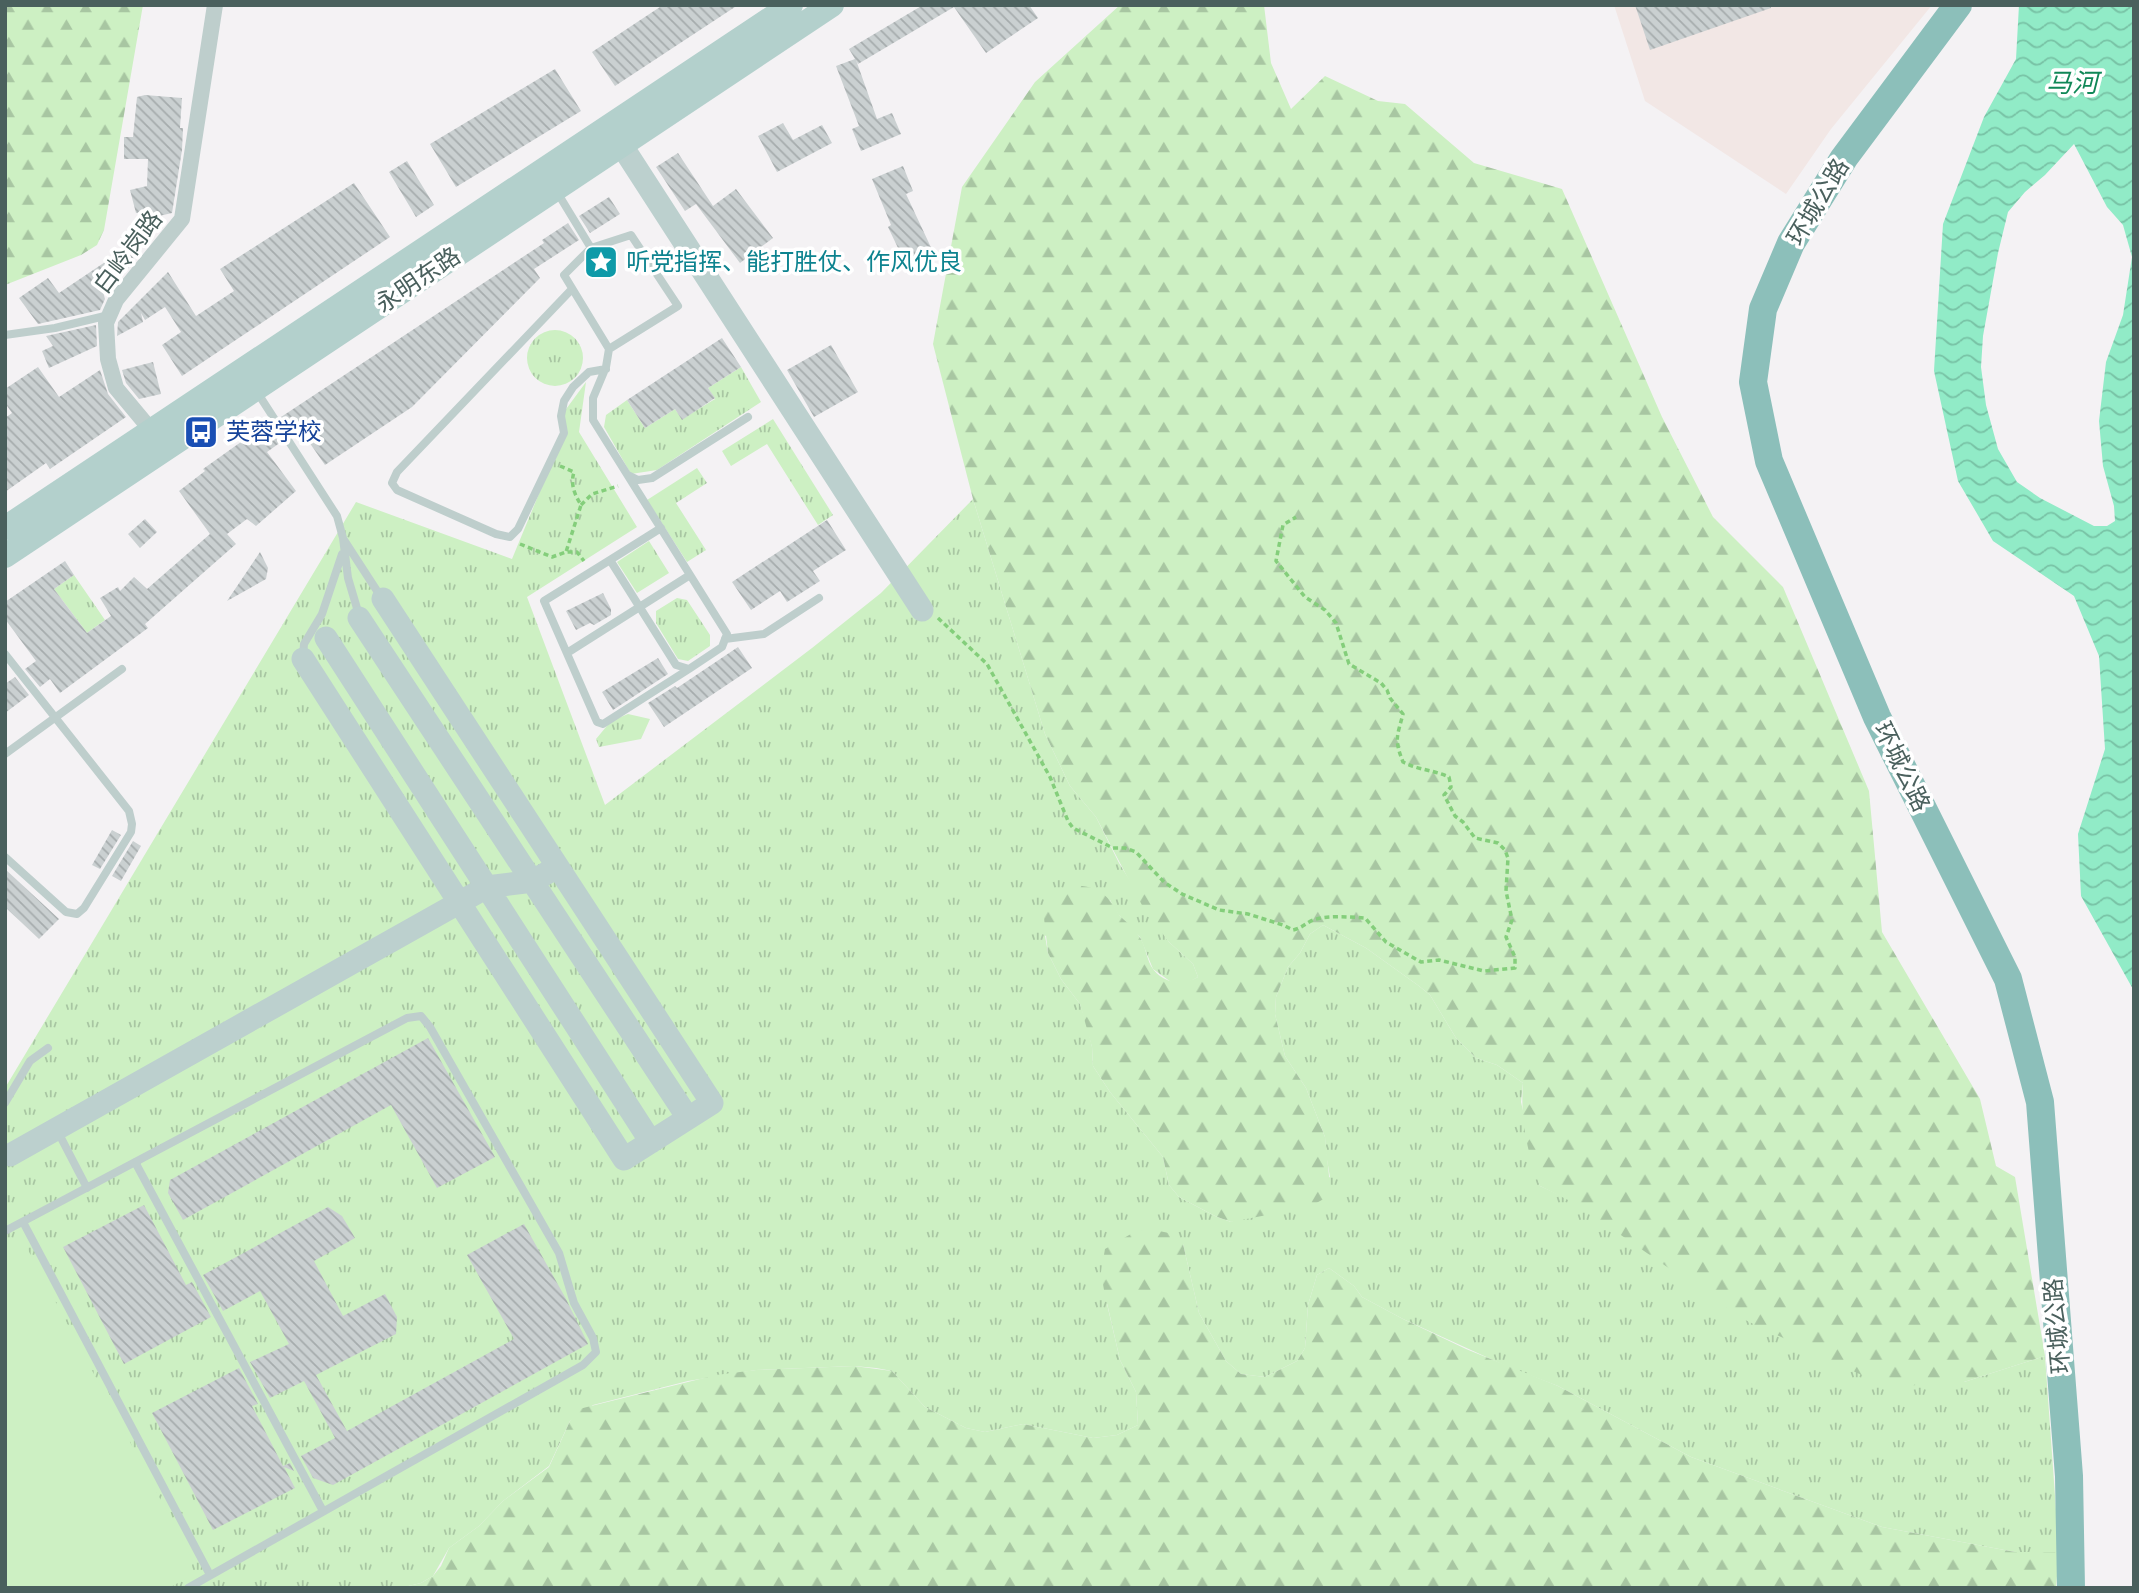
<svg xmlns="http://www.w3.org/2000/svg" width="2139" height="1593" viewBox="0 0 2139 1593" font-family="'IBM Plex Sans','Noto Sans SC',sans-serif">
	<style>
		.commercial { fill: #f2e7e5 }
		.grass { fill: url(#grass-tufts) }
		.forest { fill: url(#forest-firs) }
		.pitch { fill: #cdf0c3 }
		.water { fill: url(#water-waves); fill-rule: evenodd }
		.building { fill: url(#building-back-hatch) }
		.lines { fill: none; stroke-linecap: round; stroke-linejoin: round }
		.path { stroke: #84ce7b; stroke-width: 3.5; stroke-dasharray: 5 3.5; stroke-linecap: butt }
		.lane { stroke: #bececc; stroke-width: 8 }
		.street { stroke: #bececc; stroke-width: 16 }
		.secondary { stroke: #bcd0ce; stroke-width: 23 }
		.primary { stroke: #b3d0cc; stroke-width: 24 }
		.highway { stroke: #8cbfba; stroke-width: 28 }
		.labels { text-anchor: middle; stroke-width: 7; stroke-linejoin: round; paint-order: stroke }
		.street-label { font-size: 24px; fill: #4a605d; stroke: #fff }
		.culture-label { font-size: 24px; fill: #0d838f; stroke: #fff; text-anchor: start }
		.transit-label { font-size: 24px; fill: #164399; stroke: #fff; text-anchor: start }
		.water-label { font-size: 26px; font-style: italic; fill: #108757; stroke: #fff }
	</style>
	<defs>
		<pattern id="grass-tufts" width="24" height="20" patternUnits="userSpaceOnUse" patternTransform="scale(1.75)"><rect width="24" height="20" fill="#cdf0c3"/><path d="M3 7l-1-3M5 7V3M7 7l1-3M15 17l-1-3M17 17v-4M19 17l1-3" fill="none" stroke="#a8c6a2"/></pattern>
		<pattern id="forest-firs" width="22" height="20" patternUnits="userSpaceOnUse" patternTransform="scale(1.75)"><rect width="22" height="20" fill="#cdf0c3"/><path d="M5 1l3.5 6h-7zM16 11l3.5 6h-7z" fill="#a8c6a2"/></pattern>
		<pattern id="water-waves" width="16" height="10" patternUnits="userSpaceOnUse" patternTransform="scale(1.75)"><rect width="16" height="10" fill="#91ebc7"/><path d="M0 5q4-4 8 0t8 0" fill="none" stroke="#78c2a5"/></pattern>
		<pattern id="building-back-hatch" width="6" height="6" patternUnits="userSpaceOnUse" patternTransform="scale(1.75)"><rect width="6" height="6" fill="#cad0d1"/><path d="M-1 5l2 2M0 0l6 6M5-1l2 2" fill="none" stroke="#a6acad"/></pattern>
	</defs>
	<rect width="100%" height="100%" fill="#f4f2f4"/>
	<path class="commercial" d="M 1614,5 L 1932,5 L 1831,129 L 1786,194 L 1645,101 Z"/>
	<path class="grass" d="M527 358a28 28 0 1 1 56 0a28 28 0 1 1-56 0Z
		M 741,367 L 761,402 L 657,470 L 631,474 L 604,427 L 606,415 L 627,400 L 645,428 L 675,409 L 682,419 L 715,399 L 708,388 Z
		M 586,382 L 579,432 L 637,527 L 527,597 L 605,805 L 812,648 L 881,593 L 973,499 L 1045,734 L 1070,786 L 1096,817 L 1119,863 L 1159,927 L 1169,942 L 1193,964 L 1198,977 L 1185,984 L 1171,982 L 1153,969 L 1140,937 L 1118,914 L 1110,900 L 1045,936 L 1048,953 L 1061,979 L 1080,1004 L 1087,1025 L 1092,1047 L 1093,1066 L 1110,1092 L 1163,1157 L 1169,1185 L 1179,1197 L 1215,1216 L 1231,1222 L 1330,1177 L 1326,1154 L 1325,1137 L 1306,1088 L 1285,1056 L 1275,1014 L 1276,997 L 1288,967 L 1300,953 L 1310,934 L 1323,925 L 1366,948 L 1419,986 L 1430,995 L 1456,1038 L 1476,1058 L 1497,1065 L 1523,1083 L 1521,1102 L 1540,1186 L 1964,1382 L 2045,1356 L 2059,1552 L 2015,1552 L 1882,1527 L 1691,1457 L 1558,1386 L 1506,1366 L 1403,1319 L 1362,1297 L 1354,1286 L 1329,1268 L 1317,1275 L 1308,1305 L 1305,1348 L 1297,1361 L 1265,1377 L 1241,1374 L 1226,1361 L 1199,1313 L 1183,1244 L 1107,1304 L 1120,1360 L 1136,1392 L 1138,1425 L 1117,1435 L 1093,1438 L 1023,1424 L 985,1432 L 966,1428 L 925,1407 L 892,1371 L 876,1368 L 854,1366 L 756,1370 L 688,1381 L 593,1405 L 570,1421 L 549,1466 L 503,1501 L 479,1526 L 449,1548 L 433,1576 L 421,1583 L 400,1588 L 5,1588 L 5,1088 L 356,502 L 512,559 L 564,433 L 561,416 Z
		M 773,419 L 833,515 L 818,525 L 767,444 L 731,466 L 722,451 Z
		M 697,468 L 707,483 L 676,503 L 706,550 L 687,562 L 647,500 Z
		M 649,541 L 669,573 L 637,593 L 617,562 Z
		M 74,575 L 105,620 L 87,633 L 54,589 Z
		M 677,598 L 687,600 L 710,635 L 710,646 L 688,661 L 678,659 L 656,623 L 656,611 Z
		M 628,714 L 650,719 L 641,739 L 599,747 L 596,739 L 611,721 Z"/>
	<path class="forest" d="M 5,5 L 143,5 L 104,230 L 97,245 L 81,255 L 5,285 Z
		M 1120,5 L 1264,5 L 1271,63 L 1291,109 L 1325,76 L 1378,101 L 1405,104 L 1474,163 L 1562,189 L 1662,417 L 1713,517 L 1783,587 L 1869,791 L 1882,932 L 1980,1099 L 1996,1166 L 2015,1177 L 2045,1356 L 1964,1382 L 1887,1387 L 1741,1318 L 1576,1204 L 1540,1186 C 1527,1153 1520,1118 1523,1083 L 1497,1065 L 1476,1058 L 1456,1038 L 1430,995 L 1419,986 L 1366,948 L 1323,925 L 1310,934 L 1300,953 L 1288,967 L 1276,997 L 1275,1014 L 1285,1056 L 1306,1088 L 1325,1137 L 1331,1195 L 1309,1207 L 1231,1222 L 1215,1216 L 1179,1197 L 1169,1185 L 1163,1157 L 1110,1092 L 1093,1066 L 1092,1047 L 1080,1004 L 1061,979 L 1048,953 L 1044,918 L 1052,892 C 1072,882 1097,883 1111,902 C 1115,906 1117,912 1120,916 C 1126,922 1134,928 1139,936 C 1145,944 1146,956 1151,966 C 1162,984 1182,986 1198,977 L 1193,964 L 1169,942 L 1144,909 L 1096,817 L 1070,786 L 1045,734 L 973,499 L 933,344 L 962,187 L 1035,82 Z
		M 1149,1229 L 1174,1234 L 1183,1244 L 1199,1313 L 1226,1361 L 1241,1374 L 1265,1377 L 1297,1361 L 1305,1348 L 1308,1305 L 1317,1275 L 1329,1268 L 1354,1286 L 1362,1297 L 1403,1319 L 1466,1349 L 1558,1386 L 1691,1457 L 1882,1527 L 2015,1552 L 2059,1552 L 2056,1588 L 400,1588 L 421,1583 L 433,1576 L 441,1566 L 449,1548 L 479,1526 L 503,1501 L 549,1467 L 570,1421 L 579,1409 L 716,1375 L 756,1370 L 854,1366 L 892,1371 L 925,1407 L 966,1428 L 985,1432 L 1023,1424 L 1093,1438 L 1117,1435 L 1138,1425 L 1136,1392 L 1120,1360 L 1104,1290 L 1101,1272 L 1105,1249 L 1136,1231 Z"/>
	<path class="pitch" d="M 5,1248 L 27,1248 L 190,1555 C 197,1576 186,1578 169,1588 L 5,1588 Z"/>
	<path class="water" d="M 2019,5 L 2134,5 L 2134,991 L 2081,896 L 2078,834 L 2105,749 L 2099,656 L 2074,596 L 1993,541 L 1958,481 L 1934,371 L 1943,224 L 1984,117 L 2016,59 ZM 2074,144 L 2107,207 L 2123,225 L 2132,257 L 2123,315 L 2106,362 L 2099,421 L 2103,466 L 2114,506 L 2115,521 L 2107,526 L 2094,526 L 2040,498 L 2017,482 L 1998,449 L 1986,405 L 1981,367 L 1983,336 L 1998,253 L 2008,212 L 2025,192 L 2045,175 Z"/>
	<path class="building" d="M 663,5 L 738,5 L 615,86 L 592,52 Z
		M 923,5 L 1029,5 L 1038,18 L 986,53 L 954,7 L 858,64 L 856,60 L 877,119 L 892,113 L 901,134 L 861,151 L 852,129 L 859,126 L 836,66 L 855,59 L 849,49 Z
		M 1635,5 L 1771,5 L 1771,8 L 1650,50 Z
		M 555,69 L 581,111 L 456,187 L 430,144 Z
		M 145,95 L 182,98 L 180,128 L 183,128 L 182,150 L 172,213 L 159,216 L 158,214 L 136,213 L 130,190 L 147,186 L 148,159 L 124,159 L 124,137 L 133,137 L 137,97 Z
		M 783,123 L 793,140 L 822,125 L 832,143 L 777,172 L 758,136 Z
		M 678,153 L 713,206 L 736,189 L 773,238 L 740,263 L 696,204 L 685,211 L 656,167 Z
		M 407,161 L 434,205 L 416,217 L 389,172 Z
		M 903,166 L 913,191 L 906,194 L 935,256 L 908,269 L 888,227 L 891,225 L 872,179 Z
		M 354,183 L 390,237 L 182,376 L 162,345 L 181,332 L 165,307 L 145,320 L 141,313 L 143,322 L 117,336 L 118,322 L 168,272 L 196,316 L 234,291 L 220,269 Z
		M 609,197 L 620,214 L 590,233 L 579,216 Z
		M 568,223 L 579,240 L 534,269 L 540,278 L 412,407 L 325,465 L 300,429 L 292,434 L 281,417 L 544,243 L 542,240 Z
		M 126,248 L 135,260 L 127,270 L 102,288 L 105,299 L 100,310 L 38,324 L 19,298 L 48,278 L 59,293 Z
		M 96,325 L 97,346 L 49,368 L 42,351 L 53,346 L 46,336 Z
		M 722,338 L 741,367 L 708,388 L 715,398 L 682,420 L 675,409 L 645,428 L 627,400 Z
		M 831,345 L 858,392 L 814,417 L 787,370 Z
		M 153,362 L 161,394 L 139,399 L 126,383 L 122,370 Z
		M 38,367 L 59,397 L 100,370 L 108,394 L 126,417 L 50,469 L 46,463 L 5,492 L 5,418 L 12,413 L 5,403 L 5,389 Z
		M 266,424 L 267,426 L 270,424 L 281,442 L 267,452 L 296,491 L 256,526 L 247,519 L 227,534 L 236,544 L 145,624 L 148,628 L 60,693 L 50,679 L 40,687 L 25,669 L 36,661 L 5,619 L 5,602 L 65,561 L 74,575 L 54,589 L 87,633 L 111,616 L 100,598 L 118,587 L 120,591 L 134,577 L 147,589 L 210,534 L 179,491 L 205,471 L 203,469 Z
		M 145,519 L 157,532 L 140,548 L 128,534 Z
		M 827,520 L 846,550 L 813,571 L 820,581 L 787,602 L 780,591 L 751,610 L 732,582 Z
		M 260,552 L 268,568 L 266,579 L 227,601 Z
		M 603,593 L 611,609 L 611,615 L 594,625 L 590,623 L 576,630 L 566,611 Z
		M 738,647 L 752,668 L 664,727 L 648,703 L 675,686 L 677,688 Z
		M 658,658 L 668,674 L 613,710 L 602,692 Z
		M 15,677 L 29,695 L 5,713 L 5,684 Z
		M 112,830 L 121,835 L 100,869 L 92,865 Z
		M 133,841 L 141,846 L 121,881 L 112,876 Z
		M 5,869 L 59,919 L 39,939 L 5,907 Z
		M 428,1038 L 495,1157 L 437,1188 L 391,1105 L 183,1220 L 168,1193 L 170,1180 Z
		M 144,1205 L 186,1285 L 192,1282 L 211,1317 L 124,1364 L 63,1247 Z
		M 328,1207 L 342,1216 L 355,1238 L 314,1261 L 343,1316 L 385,1294 L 397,1317 L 396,1334 L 316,1375 L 347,1431 L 514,1339 L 467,1255 L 524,1224 L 565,1297 L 588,1344 L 333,1485 L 313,1478 L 301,1456 L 335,1438 L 304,1381 L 270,1398 L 250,1362 L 289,1344 L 260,1291 L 223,1311 L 203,1275 Z
		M 239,1368 L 258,1404 L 252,1406 L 283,1466 L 290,1463 L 294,1471 L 284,1467 L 295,1488 L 213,1530 L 152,1413 Z"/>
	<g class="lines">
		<path class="path" d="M 560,466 L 574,472 C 570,485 575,495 581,505 L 566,552
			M 581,505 L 592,494 L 618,486
			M 520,544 L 552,557 L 566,552 L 577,552 L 584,561
			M 938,618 L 987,664 L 1050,777 L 1068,821 L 1073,828 L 1113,848 L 1125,848 L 1136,852 L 1164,882 L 1182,894 L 1219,910 L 1248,914 L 1283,925 L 1293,930 C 1302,928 1306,923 1313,920 C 1327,915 1350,917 1365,918 L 1386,942 L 1421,962 L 1439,960 L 1484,971 L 1515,968 L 1515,957 L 1506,937 L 1512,920 L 1506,891 L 1508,858 L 1505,850 L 1498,843 L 1475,838 L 1463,822 L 1455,816 L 1444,795 L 1451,787 L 1449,777 C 1434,770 1418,770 1403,762 C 1394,739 1397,737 1403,714 L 1390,698 L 1387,690 L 1381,683 L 1349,664 L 1336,623 L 1325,610 L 1305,597 L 1276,561 L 1283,525 L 1296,517"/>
		<path class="lane" d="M 557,192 L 591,248 L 564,275 L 609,349 L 606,367 L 593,398 L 593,420 L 727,634 L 722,647 L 689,669 L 676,665 L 610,560 L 661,528
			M 591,248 L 631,235 L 678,306 L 609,349
			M 572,289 L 397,472 L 392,483 L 397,490 L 496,534 L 510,537 L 518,529 L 564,433 L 561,416 L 564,401 L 573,387 L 589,372 L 606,369
			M 5,335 L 55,328 L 109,315
			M 257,392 L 337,516 L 343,538 L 348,578 L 359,615
			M 628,475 L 638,480 L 652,478 L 748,417
			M 344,540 L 381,597
			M 610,560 L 544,601 L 597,722 L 603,724 L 689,669
			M 725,639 L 764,634 L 819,598
			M 567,653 L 690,575
			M 5,654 L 129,811 L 132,824 L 131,832 L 84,908 L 77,914 L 66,912 L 5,857
			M 303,656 L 304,644 L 322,614 L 342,554
			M 5,754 L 122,669
			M 5,1103 L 30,1061 L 48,1048
			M 58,1132 L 87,1188
			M 135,1162 L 323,1511
			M 23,1222 L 210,1575
			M 5,1231 L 407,1018 L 421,1016 L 430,1027 L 559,1253 L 574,1303 L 593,1338 L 596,1352 L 583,1365 L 188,1588"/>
		<path class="street" d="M 151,430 L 116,388 L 108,359 L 106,323 L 116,300 L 182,219 L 215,5"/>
		<path class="secondary" d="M 611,129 L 922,610
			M 359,618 L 688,1118
			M 326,638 L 651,1142
			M 303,659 L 624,1159 L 712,1103 L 383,599
			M 10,1155 L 487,887 L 533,881 L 557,867"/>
		<path class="primary" d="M 5,528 L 791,5
			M 5,556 L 832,5"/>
		<path class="highway" d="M 1958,5 L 1844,158 L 1791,243 L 1763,309 L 1753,382 L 1769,461 L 1877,717 L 2008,979 L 2040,1102 L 2069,1476 L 2071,1588"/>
	</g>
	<defs>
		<g id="sight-square" transform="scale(1.75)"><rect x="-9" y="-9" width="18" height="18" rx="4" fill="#0f9aa8" stroke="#fff"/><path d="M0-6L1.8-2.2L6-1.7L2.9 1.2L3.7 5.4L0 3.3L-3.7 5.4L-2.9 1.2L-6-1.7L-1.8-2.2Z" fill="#fff"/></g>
		<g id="bus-square" transform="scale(1.75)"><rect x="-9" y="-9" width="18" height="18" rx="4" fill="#1a4fb4" stroke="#fff"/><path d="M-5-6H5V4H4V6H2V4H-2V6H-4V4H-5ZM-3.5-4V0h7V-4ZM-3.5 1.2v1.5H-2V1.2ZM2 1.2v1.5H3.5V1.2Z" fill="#fff"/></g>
	</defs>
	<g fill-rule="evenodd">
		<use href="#sight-square" x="601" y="262"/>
		<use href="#bus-square" x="201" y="432"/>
	</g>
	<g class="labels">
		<g class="street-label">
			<text transform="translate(1818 202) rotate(-59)" y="8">环城公路</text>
			<text transform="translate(128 252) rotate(-53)" y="8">白岭岗路</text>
			<text transform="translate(418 280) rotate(-34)" y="8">永明东路</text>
			<text transform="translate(1902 767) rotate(64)" y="8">环城公路</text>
			<text transform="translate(2057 1326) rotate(-95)" y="8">环城公路</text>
		</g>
		<g class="culture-label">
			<text x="626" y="270">听党指挥、能打胜仗、作风优良</text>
		</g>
		<g class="transit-label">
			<text x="226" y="440">芙蓉学校</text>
		</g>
		<g class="water-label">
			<text x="2072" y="92">马河</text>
		</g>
	</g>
	<rect width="2139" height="1593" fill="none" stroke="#4a605d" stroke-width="14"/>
</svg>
